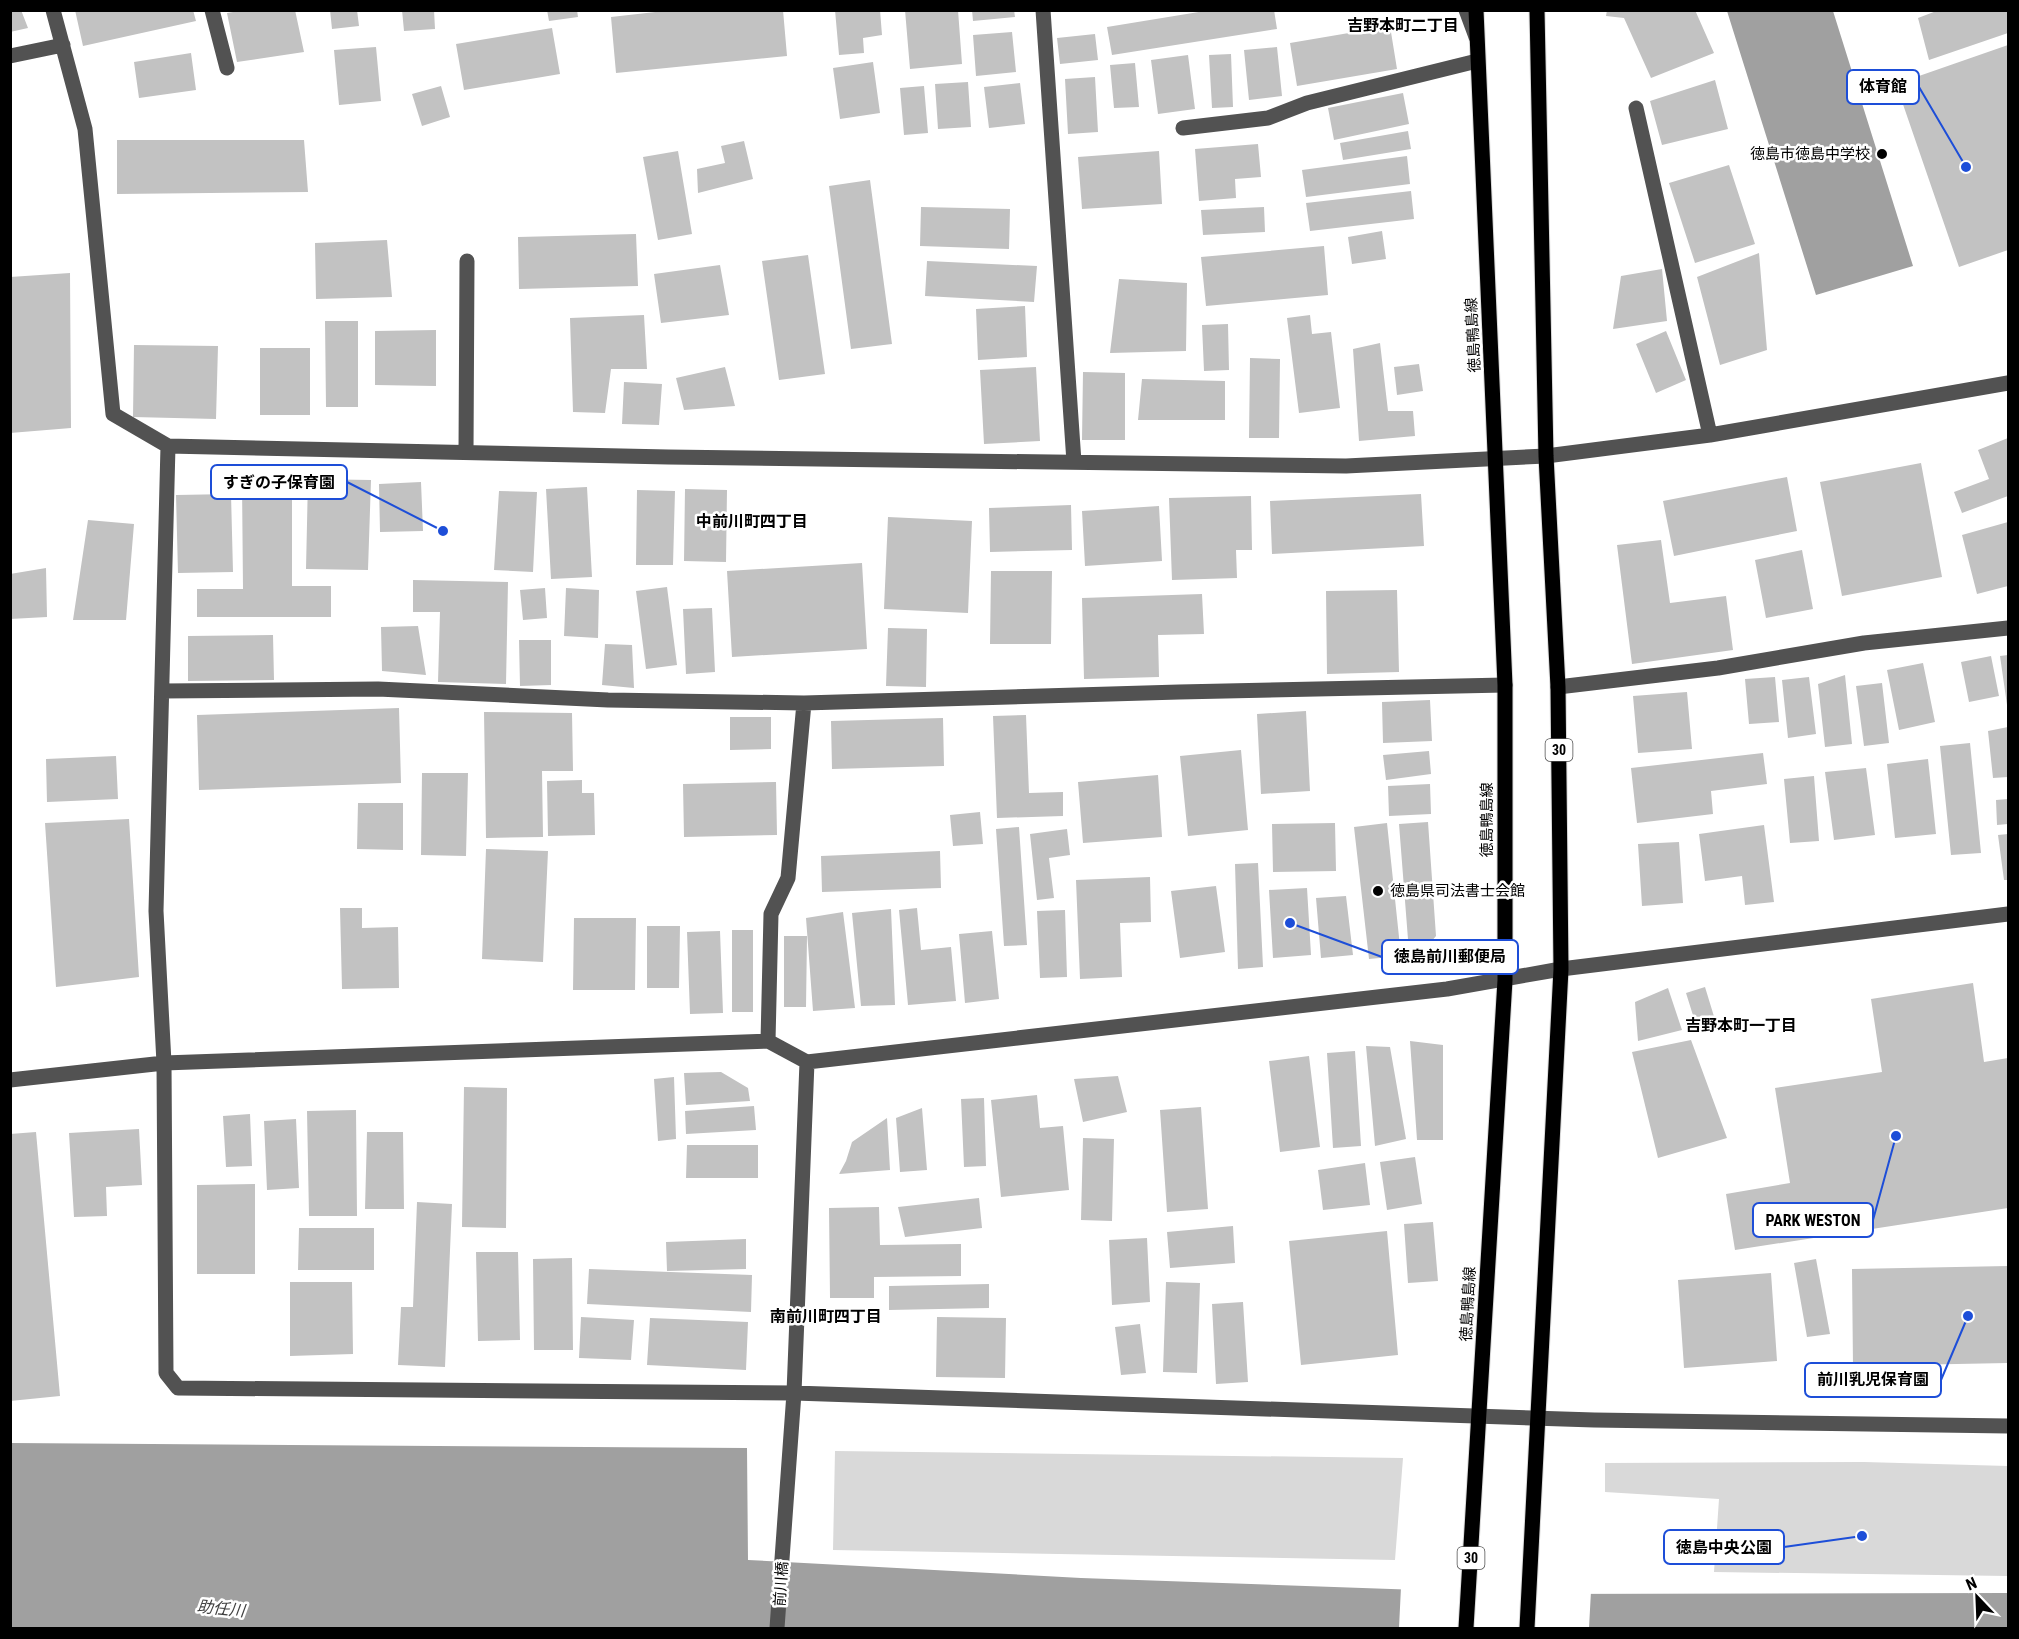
<svg xmlns="http://www.w3.org/2000/svg" width="2019" height="1639" viewBox="0 0 2019 1639" font-family="'Roboto Condensed','Noto Sans JP',sans-serif">
	<style>
		.green { fill: #d9d9d9 }
		.water { fill: #a0a0a0 }
		.pier { fill: #fff }
		.building { fill: #c2c2c2 }
		.lines { fill: none; stroke-linecap: round; stroke-linejoin: round }
		.major-casing { stroke: #dbdbdb; stroke-width: 17 }
		.minor { stroke: #525252; stroke-width: 15 }
		.major { stroke: #000; stroke-width: 15 }
		.poi-dot { fill: #000; stroke: #fff; stroke-width: 2 }
		.labels { text-anchor: middle; stroke-width: 5; stroke-linejoin: round; paint-order: stroke }
		.shield { fill: #fff; stroke: #4c4c4c; stroke-width: 1.5 }
		.shield-label { font-size: 14px; font-weight: bold; fill: #000 }
		.poi-label { font-size: 15px; fill: #000; stroke: #fff; text-anchor: end }
		.street-label { font-size: 15px; fill: #000; stroke: #fff }
		.neighbourhood-label { font-size: 16px; font-weight: bold; fill: #000; stroke: #fff }
		.water-label { font-size: 16px; font-style: italic; fill: #414141; stroke: #fff }
		.leader { fill: none; stroke: #1d4ed8; stroke-width: 2 }
		.callout-dot { fill: #1d4ed8; stroke: #fff; stroke-width: 2 }
		.callout { fill: #fff; stroke: #1d4ed8; stroke-width: 2 }
		.callout-label { font-size: 16px; text-anchor: middle; font-weight: bold; fill: #000 }
	</style>
	<rect width="100%" height="100%" fill="#fff"/>
	<path class="green" d="M 835,1451 L 1403,1458 L 1395,1560 L 833,1550 Z
		M 1864,1462 L 2008,1466 L 2008,1576 L 1714,1572 L 1719,1499 L 1605,1492 L 1605,1463 Z"/>
	<path class="water" d="M 1727,11 L 1833,11 L 1913,266 L 1816,295 Z
		M 11,1443 L 747,1448 L 748,1560 L 1081,1578 L 1530,1594 L 2008,1593 L 2008,1628 L 11,1628 Z"/>
	<path class="pier" d="M 1401,1587 L 1530,1591 L 1591,1591 L 1589,1628 L 1399,1628 Z"/>
	<path class="building" d="M 10,10 L 21,10 L 28,28 L 10,32 Z
		M 75,10 L 193,10 L 196,21 L 83,46 Z
		M 245,10 L 295,10 L 304,52 L 237,62 L 227,13 Z
		M 330,10 L 357,10 L 359,26 L 332,29 Z
		M 402,10 L 434,10 L 435,29 L 404,31 Z
		M 547,10 L 577,10 L 578,17 L 549,21 Z
		M 673,10 L 783,10 L 787,56 L 616,73 L 611,17 Z
		M 835,10 L 880,10 L 882,35 L 863,38 L 864,53 L 839,55 Z
		M 905,10 L 958,10 L 962,64 L 910,69 Z
		M 972,10 L 1014,10 L 1015,17 L 973,21 Z
		M 1211,10 L 1274,10 L 1277,29 L 1112,55 L 1107,27 Z
		M 1607,10 L 1695,10 L 1714,53 L 1651,78 L 1624,18 L 1606,16 Z
		M 1939,10 L 2008,10 L 2008,33 L 1929,60 L 1918,18 Z
		M 1390,26 L 1397,69 L 1297,86 L 1290,43 Z
		M 552,28 L 560,74 L 464,90 L 456,44 Z
		M 1012,32 L 1016,72 L 976,76 L 973,35 Z
		M 1095,34 L 1098,60 L 1060,64 L 1057,38 Z
		M 2008,45 L 2008,250 L 1959,267 L 1896,84 Z
		M 376,47 L 381,101 L 339,105 L 334,50 Z
		M 1277,47 L 1282,96 L 1249,100 L 1244,50 Z
		M 191,53 L 196,90 L 139,98 L 134,62 Z
		M 1231,54 L 1233,107 L 1212,108 L 1209,55 Z
		M 1188,55 L 1195,109 L 1158,114 L 1151,60 Z
		M 873,62 L 880,113 L 840,119 L 833,68 Z
		M 1135,63 L 1139,107 L 1114,108 L 1110,65 Z
		M 1095,77 L 1098,132 L 1068,134 L 1065,79 Z
		M 1715,80 L 1728,129 L 1662,145 L 1650,101 Z
		M 968,82 L 971,127 L 938,129 L 935,84 Z
		M 1020,83 L 1025,124 L 989,128 L 984,87 Z
		M 441,86 L 450,117 L 422,126 L 412,94 Z
		M 924,86 L 928,133 L 904,135 L 900,88 Z
		M 1403,93 L 1409,124 L 1334,140 L 1328,108 Z
		M 1408,131 L 1411,149 L 1343,160 L 1340,143 Z
		M 117,140 L 304,140 L 308,192 L 117,194 Z
		M 744,141 L 753,179 L 698,193 L 697,169 L 725,163 L 721,146 Z
		M 1258,144 L 1261,177 L 1235,179 L 1236,198 L 1199,201 L 1195,149 Z
		M 678,151 L 692,234 L 658,240 L 643,157 Z
		M 1159,151 L 1162,204 L 1082,209 L 1078,157 Z
		M 1407,156 L 1410,184 L 1306,197 L 1302,170 Z
		M 1729,165 L 1755,244 L 1695,263 L 1669,183 Z
		M 870,180 L 892,344 L 851,349 L 829,186 Z
		M 1411,191 L 1414,219 L 1310,231 L 1306,203 Z
		M 921,207 L 1010,209 L 1009,249 L 920,246 Z
		M 1264,207 L 1265,232 L 1203,235 L 1201,210 Z
		M 1382,231 L 1386,259 L 1352,264 L 1348,237 Z
		M 636,234 L 638,286 L 519,289 L 518,237 Z
		M 387,240 L 392,297 L 316,299 L 315,243 Z
		M 1324,246 L 1328,295 L 1206,306 L 1201,257 Z
		M 1759,253 L 1767,350 L 1720,365 L 1697,277 Z
		M 808,255 L 825,374 L 779,380 L 762,261 Z
		M 927,261 L 1037,266 L 1034,302 L 925,296 Z
		M 720,265 L 729,315 L 661,323 L 654,274 Z
		M 1662,269 L 1667,321 L 1613,329 L 1621,276 Z
		M 70,273 L 71,428 L 10,433 L 10,277 Z
		M 1119,279 L 1187,283 L 1186,351 L 1110,353 Z
		M 1025,306 L 1027,357 L 978,360 L 976,309 Z
		M 644,315 L 647,369 L 611,369 L 605,413 L 573,412 L 570,318 Z
		M 1310,315 L 1312,334 L 1331,332 L 1340,408 L 1299,413 L 1287,318 Z
		M 325,321 L 358,321 L 358,407 L 326,407 Z
		M 1228,324 L 1229,370 L 1204,371 L 1202,325 Z
		M 436,330 L 436,386 L 375,385 L 375,331 Z
		M 1666,331 L 1686,380 L 1656,393 L 1636,344 Z
		M 1380,343 L 1388,411 L 1413,411 L 1415,436 L 1359,441 L 1353,349 Z
		M 134,345 L 218,346 L 216,419 L 133,417 Z
		M 260,348 L 310,348 L 310,415 L 260,415 Z
		M 1250,358 L 1280,359 L 1279,438 L 1249,438 Z
		M 1419,364 L 1423,391 L 1397,395 L 1394,367 Z
		M 725,367 L 735,406 L 684,410 L 676,378 Z
		M 1036,367 L 1040,441 L 984,444 L 980,370 Z
		M 1083,372 L 1125,373 L 1125,440 L 1082,440 Z
		M 1142,379 L 1225,381 L 1225,420 L 1138,420 Z
		M 624,382 L 662,384 L 659,425 L 622,424 Z
		M 2008,438 L 2008,496 L 1962,513 L 1954,492 L 1989,479 L 1978,450 Z
		M 1921,463 L 1942,577 L 1842,596 L 1820,482 Z
		M 1787,477 L 1797,531 L 1674,556 L 1663,501 Z
		M 308,479 L 371,480 L 368,570 L 306,569 Z
		M 242,482 L 292,482 L 292,586 L 331,586 L 331,617 L 197,617 L 197,589 L 243,589 Z
		M 421,482 L 423,531 L 380,532 L 379,484 Z
		M 587,487 L 592,577 L 551,579 L 546,489 Z
		M 685,489 L 727,490 L 726,562 L 684,561 Z
		M 637,490 L 675,491 L 673,565 L 636,565 Z
		M 499,491 L 537,492 L 533,572 L 494,570 Z
		M 231,494 L 233,572 L 178,573 L 176,495 Z
		M 1421,494 L 1424,546 L 1272,554 L 1270,501 Z
		M 1251,496 L 1252,550 L 1236,550 L 1237,578 L 1172,580 L 1169,498 Z
		M 1071,505 L 1072,550 L 990,552 L 989,508 Z
		M 1159,506 L 1162,561 L 1085,566 L 1082,511 Z
		M 888,517 L 972,521 L 968,613 L 884,609 Z
		M 88,520 L 134,524 L 126,620 L 73,620 Z
		M 2008,522 L 2008,586 L 1977,594 L 1962,535 Z
		M 1661,540 L 1670,603 L 1726,596 L 1733,650 L 1632,664 L 1617,545 Z
		M 1802,550 L 1813,609 L 1766,618 L 1755,560 Z
		M 862,563 L 867,649 L 732,657 L 727,571 Z
		M 46,568 L 47,617 L 10,619 L 10,574 Z
		M 991,571 L 1052,571 L 1051,644 L 990,644 Z
		M 413,580 L 508,582 L 506,684 L 438,682 L 440,612 L 413,612 Z
		M 667,587 L 677,665 L 646,669 L 636,591 Z
		M 545,588 L 547,618 L 523,620 L 520,590 Z
		M 566,588 L 599,590 L 598,638 L 564,636 Z
		M 1397,590 L 1399,672 L 1327,674 L 1326,591 Z
		M 1202,594 L 1204,634 L 1158,635 L 1159,677 L 1084,679 L 1082,598 Z
		M 712,608 L 715,672 L 686,674 L 683,609 Z
		M 418,626 L 426,675 L 382,671 L 381,627 Z
		M 888,628 L 927,629 L 926,687 L 886,686 Z
		M 273,635 L 274,680 L 188,681 L 188,636 Z
		M 519,640 L 551,640 L 551,685 L 520,686 Z
		M 605,644 L 632,645 L 634,688 L 602,685 Z
		M 2008,655 L 2008,705 L 2007,705 L 2000,656 Z
		M 1991,656 L 1999,696 L 1969,702 L 1961,662 Z
		M 1923,663 L 1935,722 L 1899,730 L 1887,670 Z
		M 1845,675 L 1852,744 L 1825,747 L 1818,684 Z
		M 1775,677 L 1779,722 L 1749,724 L 1745,679 Z
		M 1809,677 L 1816,734 L 1788,738 L 1782,680 Z
		M 1882,683 L 1889,743 L 1864,746 L 1856,686 Z
		M 1687,692 L 1692,749 L 1638,753 L 1633,696 Z
		M 1430,700 L 1432,741 L 1383,743 L 1382,702 Z
		M 399,708 L 401,783 L 199,790 L 197,715 Z
		M 1306,711 L 1310,791 L 1261,794 L 1257,714 Z
		M 484,712 L 572,713 L 573,771 L 542,771 L 543,837 L 486,838 Z
		M 1026,715 L 1029,793 L 1063,792 L 1063,816 L 997,818 L 993,716 Z
		M 730,717 L 771,717 L 771,749 L 730,750 Z
		M 943,718 L 944,766 L 832,769 L 831,721 Z
		M 2008,727 L 2008,777 L 1993,778 L 1988,731 Z
		M 1970,743 L 1981,853 L 1951,855 L 1940,746 Z
		M 1241,750 L 1248,830 L 1188,836 L 1180,756 Z
		M 1429,751 L 1431,774 L 1386,780 L 1383,755 Z
		M 1763,753 L 1767,784 L 1711,791 L 1713,814 L 1637,823 L 1631,768 Z
		M 116,756 L 118,799 L 47,802 L 46,759 Z
		M 1928,759 L 1936,834 L 1895,838 L 1887,764 Z
		M 1866,768 L 1875,835 L 1834,840 L 1825,772 Z
		M 422,773 L 468,773 L 466,856 L 421,855 Z
		M 1158,775 L 1162,837 L 1083,843 L 1078,782 Z
		M 1814,776 L 1819,841 L 1790,843 L 1784,779 Z
		M 582,780 L 582,793 L 594,793 L 595,835 L 548,836 L 547,781 Z
		M 776,782 L 777,835 L 684,837 L 683,784 Z
		M 1430,784 L 1431,814 L 1389,816 L 1388,786 Z
		M 2008,799 L 2008,824 L 1997,825 L 1996,800 Z
		M 358,803 L 403,803 L 403,850 L 357,849 Z
		M 980,812 L 983,844 L 953,846 L 950,815 Z
		M 129,819 L 139,977 L 56,987 L 45,823 Z
		M 1428,822 L 1436,936 L 1425,949 L 1409,952 L 1399,824 Z
		M 1335,823 L 1336,871 L 1273,872 L 1272,824 Z
		M 1387,823 L 1401,956 L 1369,959 L 1354,827 Z
		M 1764,825 L 1774,902 L 1745,905 L 1742,876 L 1705,881 L 1699,834 Z
		M 1019,827 L 1027,945 L 1004,946 L 996,829 Z
		M 1067,829 L 1070,855 L 1049,858 L 1054,898 L 1037,900 L 1030,834 Z
		M 2008,834 L 2008,880 L 2004,880 L 1998,835 Z
		M 1679,842 L 1683,903 L 1642,906 L 1638,844 Z
		M 486,849 L 548,851 L 543,962 L 482,959 Z
		M 940,851 L 941,888 L 822,892 L 821,856 Z
		M 1258,863 L 1263,967 L 1238,969 L 1235,864 Z
		M 1150,877 L 1151,922 L 1120,923 L 1122,977 L 1080,979 L 1076,880 Z
		M 1216,886 L 1225,952 L 1180,958 L 1171,891 Z
		M 1307,888 L 1311,955 L 1273,958 L 1269,890 Z
		M 1346,896 L 1353,955 L 1321,958 L 1316,898 Z
		M 340,908 L 362,908 L 362,928 L 398,927 L 399,988 L 342,989 Z
		M 917,908 L 921,950 L 951,947 L 956,1001 L 908,1005 L 899,910 Z
		M 891,909 L 895,1005 L 861,1006 L 852,913 Z
		M 1065,910 L 1067,977 L 1040,978 L 1037,911 Z
		M 843,912 L 855,1008 L 813,1011 L 806,918 Z
		M 574,918 L 636,918 L 635,990 L 573,990 Z
		M 647,926 L 680,926 L 679,988 L 647,988 Z
		M 732,930 L 753,930 L 753,1012 L 732,1012 Z
		M 720,931 L 723,1013 L 690,1014 L 687,932 Z
		M 992,931 L 999,999 L 965,1003 L 959,934 Z
		M 784,936 L 807,936 L 806,1007 L 784,1007 Z
		M 1973,983 L 1984,1062 L 2008,1058 L 2008,1208 L 1735,1250 L 1726,1194 L 1790,1183 L 1775,1088 L 1882,1072 L 1871,999 Z
		M 1705,987 L 1716,1023 L 1697,1028 L 1686,993 Z
		M 1668,988 L 1682,1030 L 1638,1041 L 1635,1002 Z
		M 1691,1040 L 1727,1138 L 1658,1158 L 1632,1052 Z
		M 1410,1041 L 1443,1045 L 1443,1140 L 1417,1140 Z
		M 1366,1046 L 1390,1047 L 1406,1139 L 1375,1146 Z
		M 1355,1051 L 1361,1146 L 1333,1148 L 1327,1053 Z
		M 1309,1056 L 1320,1147 L 1280,1152 L 1269,1061 Z
		M 721,1072 L 748,1088 L 750,1101 L 686,1105 L 684,1073 Z
		M 1118,1076 L 1127,1112 L 1083,1122 L 1074,1079 Z
		M 674,1077 L 676,1139 L 658,1141 L 654,1079 Z
		M 464,1087 L 507,1088 L 506,1228 L 462,1227 Z
		M 1037,1095 L 1040,1128 L 1063,1126 L 1069,1190 L 1001,1197 L 991,1100 Z
		M 984,1098 L 986,1166 L 964,1167 L 961,1099 Z
		M 754,1106 L 756,1130 L 686,1134 L 685,1111 Z
		M 1201,1107 L 1208,1209 L 1167,1212 L 1160,1110 Z
		M 922,1108 L 927,1170 L 900,1172 L 896,1118 Z
		M 356,1110 L 357,1216 L 309,1216 L 307,1111 Z
		M 250,1114 L 252,1166 L 226,1167 L 223,1116 Z
		M 887,1118 L 890,1170 L 839,1174 L 846,1161 L 852,1142 Z
		M 296,1119 L 299,1188 L 267,1190 L 264,1121 Z
		M 139,1129 L 142,1185 L 106,1187 L 107,1216 L 74,1217 L 69,1133 Z
		M 36,1132 L 60,1396 L 10,1401 L 10,1134 Z
		M 367,1132 L 403,1132 L 404,1209 L 365,1209 Z
		M 1083,1138 L 1114,1139 L 1112,1221 L 1081,1220 Z
		M 687,1145 L 758,1145 L 758,1178 L 686,1178 Z
		M 1415,1157 L 1422,1204 L 1387,1210 L 1380,1162 Z
		M 1365,1163 L 1370,1205 L 1323,1210 L 1318,1170 Z
		M 255,1184 L 255,1274 L 197,1274 L 197,1185 Z
		M 979,1198 L 982,1228 L 905,1237 L 898,1207 Z
		M 417,1202 L 452,1204 L 445,1367 L 398,1365 L 401,1307 L 413,1307 Z
		M 879,1207 L 880,1245 L 961,1244 L 961,1276 L 874,1277 L 874,1298 L 830,1298 L 829,1208 Z
		M 1433,1222 L 1438,1281 L 1408,1283 L 1404,1224 Z
		M 1233,1226 L 1235,1263 L 1170,1268 L 1167,1232 Z
		M 299,1228 L 374,1228 L 374,1270 L 298,1270 Z
		M 1387,1231 L 1398,1355 L 1301,1365 L 1289,1241 Z
		M 1147,1238 L 1150,1302 L 1112,1305 L 1109,1240 Z
		M 746,1239 L 746,1269 L 667,1271 L 666,1242 Z
		M 476,1252 L 518,1252 L 520,1340 L 478,1341 Z
		M 572,1258 L 573,1350 L 534,1350 L 533,1259 Z
		M 1816,1259 L 1830,1334 L 1807,1337 L 1794,1263 Z
		M 2008,1266 L 2008,1363 L 1853,1366 L 1852,1269 Z
		M 589,1269 L 752,1275 L 751,1312 L 587,1304 Z
		M 1771,1273 L 1777,1361 L 1684,1368 L 1678,1280 Z
		M 290,1282 L 352,1282 L 353,1354 L 290,1356 Z
		M 1166,1282 L 1200,1283 L 1197,1373 L 1163,1372 Z
		M 989,1284 L 989,1308 L 889,1310 L 889,1286 Z
		M 1243,1302 L 1248,1382 L 1216,1384 L 1212,1304 Z
		M 581,1317 L 634,1320 L 631,1360 L 579,1358 Z
		M 937,1317 L 1006,1318 L 1005,1378 L 936,1377 Z
		M 650,1318 L 748,1322 L 746,1370 L 647,1365 Z
		M 1140,1324 L 1146,1373 L 1121,1375 L 1115,1327 Z"/>
	<g class="lines">
		<g class="major-casing">
			<path id="major" d="M 1466,1628 L 1505,980 L 1505,685 L 1476,10
				M 1527,1628 L 1561,969 L 1558,687 L 1546,456 L 1537,10"/>
		</g>
		<path class="minor" d="M 53,10 L 85,129 L 113,414 L 168,446 L 156,911 L 164,1063 L 166,1373 L 178,1388 L 794,1393 L 1594,1420 L 2008,1426
			M 212,10 L 227,68
			M 1043,10 L 1074,462
			M 1466,10 L 1476,37
			M 10,56 L 63,45
			M 1636,108 L 1710,435
			M 1183,128 L 1268,118 L 1307,103 L 1477,61
			M 168,446 L 668,457 L 1346,466 L 1546,456 L 1710,435 L 2008,383
			M 466,452 L 467,261
			M 1558,687 L 1718,668 L 1864,643 L 2008,628
			M 162,691 L 378,689 L 608,700 L 804,703
			M 768,1041 L 771,914 L 788,878 L 804,703 L 1179,692 L 1505,685
			M 10,1080 L 164,1063 L 768,1041 L 807,1062 L 1447,989 L 1561,969 L 2008,914
			M 777,1628 L 794,1393 L 807,1062"/>
		<use href="#major" class="major"/>
	</g>
	<g class="poi-dot">
		<circle cx="1882" cy="154" r="6"/>
		<circle cx="1378" cy="891" r="6"/>
	</g>
	<g class="labels">
		<g class="shield">
			<rect x="1545.5" y="739" width="27" height="22" rx="4.5"/>
			<rect x="1457.5" y="1547" width="27" height="22" rx="4.5"/>
		</g>
		<g class="shield-label">
			<text x="1559" y="755">30</text>
			<text x="1471" y="1563">30</text>
		</g>
		<g class="poi-label">
			<text x="1870" y="159">徳島市徳島中学校</text>
			<text x="1390" y="896" text-anchor="start">徳島県司法書士会館</text>
		</g>
		<g class="street-label">
			<text transform="translate(1473 335) rotate(-93)" y="5">徳島鴨島線</text>
			<text transform="translate(1487 820) rotate(-90)" y="5">徳島鴨島線</text>
			<text transform="translate(1468 1304) rotate(-87)" y="5">徳島鴨島線</text>
			<text transform="translate(781 1584) rotate(-86)" y="5">前川橋</text>
		</g>
		<g class="neighbourhood-label">
			<text x="1403" y="31">吉野本町二丁目</text>
			<text x="752" y="527">中前川町四丁目</text>
			<text x="1741" y="1031">吉野本町一丁目</text>
			<text x="826" y="1322">南前川町四丁目</text>
		</g>
		<g class="water-label">
			<text transform="translate(221 1608) rotate(6)" y="6">助任川</text>
		</g>
	</g>
	<path class="leader" d="M1966 167L1919 87M443 531L347 482M1290 923L1382 957M1896 1136L1873 1220M1968 1316L1941 1380M1862 1536L1784 1547"/>
	<g class="callout-dot">
		<circle cx="1966" cy="167" r="6"/>
		<circle cx="443" cy="531" r="6"/>
		<circle cx="1290" cy="923" r="6"/>
		<circle cx="1896" cy="1136" r="6"/>
		<circle cx="1968" cy="1316" r="6"/>
		<circle cx="1862" cy="1536" r="6"/>
	</g>
	<g class="callout">
		<rect x="1847" y="70" width="72" height="34" rx="6"/>
		<rect x="211" y="465" width="136" height="34" rx="6"/>
		<rect x="1382" y="940" width="136" height="34" rx="6"/>
		<rect x="1753" y="1203" width="120" height="34" rx="6"/>
		<rect x="1805" y="1363" width="136" height="34" rx="6"/>
		<rect x="1664" y="1530" width="120" height="34" rx="6"/>
	</g>
	<g class="callout-label">
		<text x="1883" y="92">体育館</text>
		<text x="279" y="488">すぎの子保育園</text>
		<text x="1450" y="962">徳島前川郵便局</text>
		<text x="1813" y="1226">PARK WESTON</text>
		<text x="1873" y="1385">前川乳児保育園</text>
		<text x="1724" y="1553">徳島中央公園</text>
	</g>
	<rect width="2019" height="1639" fill="none" stroke="#000000" stroke-width="24"/>
	<g transform="translate(1977 1597) rotate(337)" stroke="#ffffff" stroke-width="4.5" paint-order="stroke">
	<path d="M0-4.5L10 22L0 15L-10 22Z" fill="#000000"/>
	<text y="-9" font-size="16" font-weight="bold" text-anchor="middle" fill="#000000">N</text>
	</g>
</svg>
